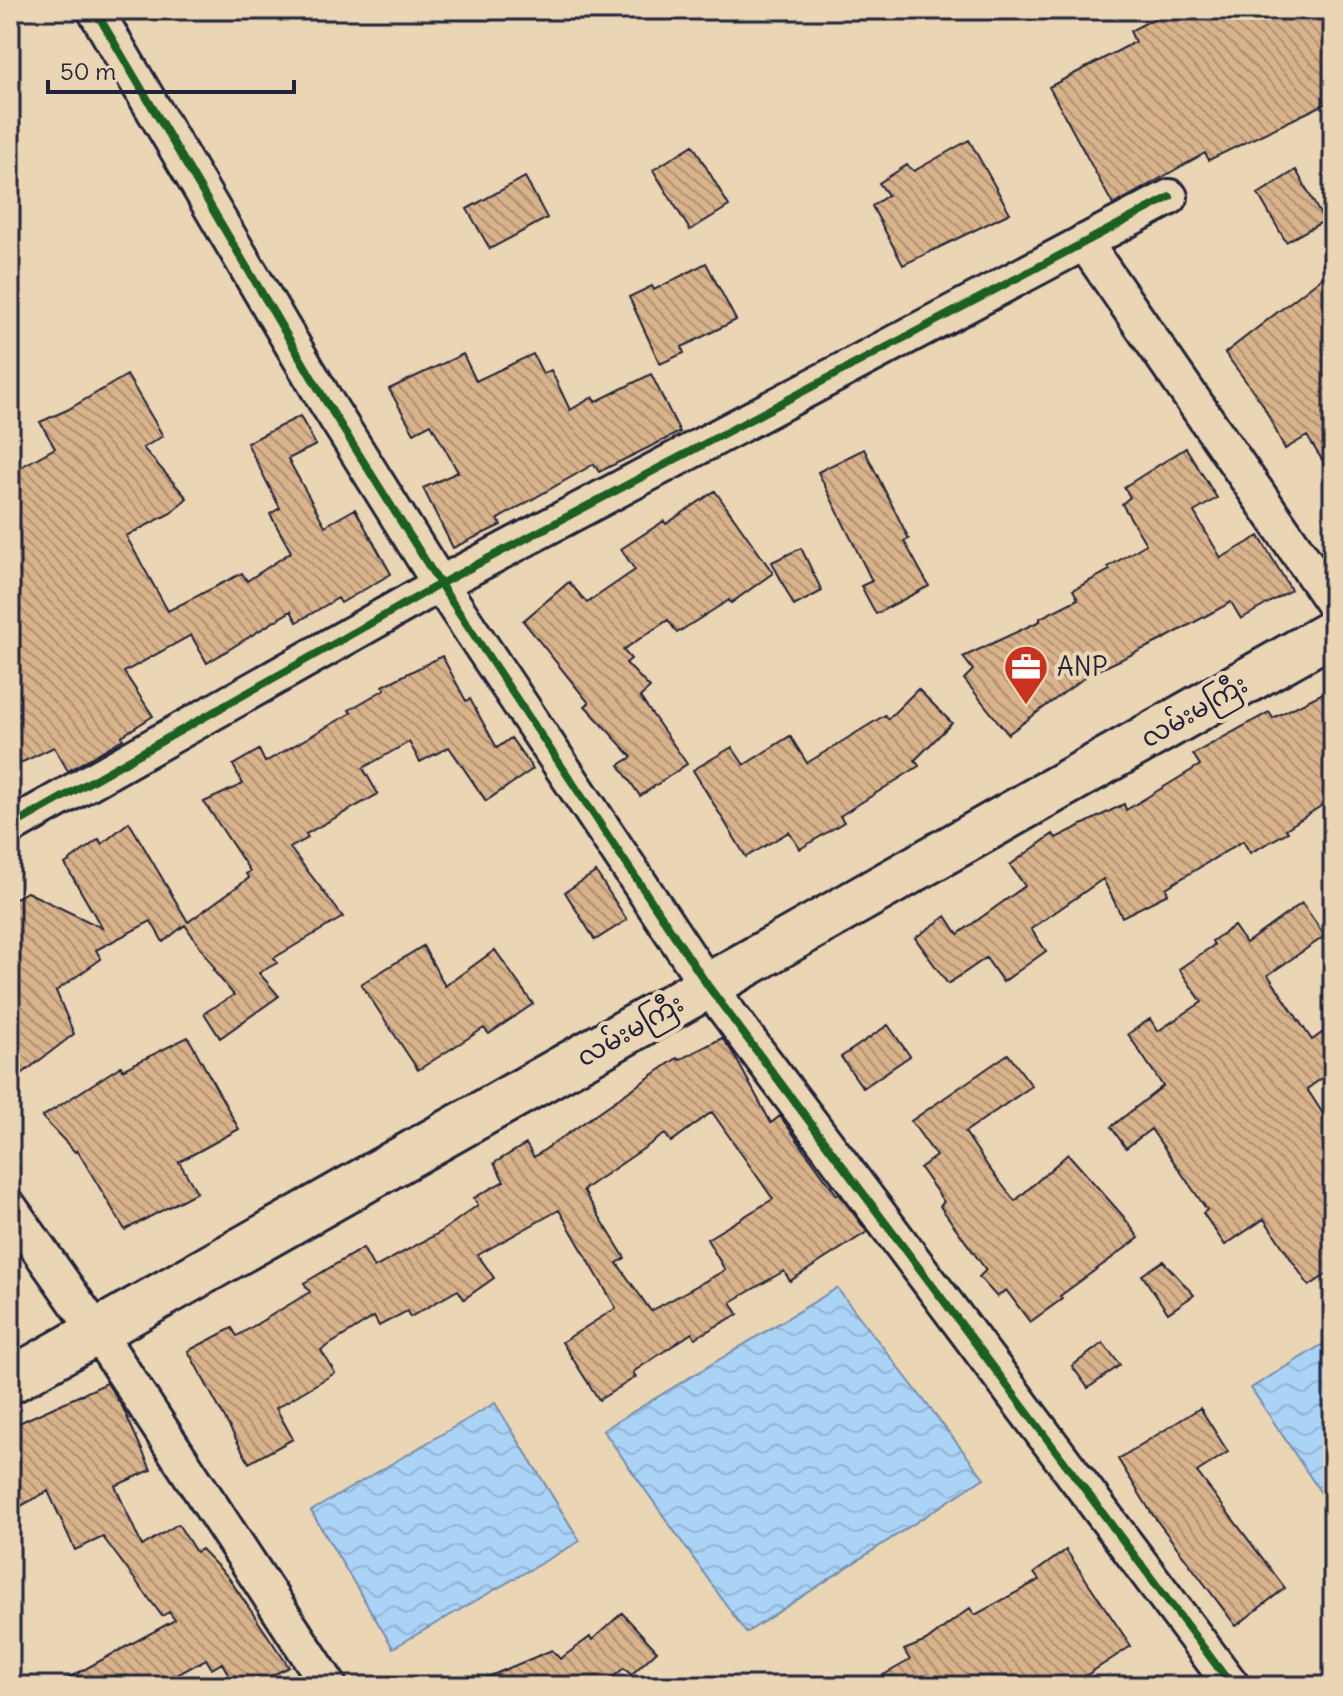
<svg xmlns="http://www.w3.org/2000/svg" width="1343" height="1696" viewBox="0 0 1343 1696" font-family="Delius,'Noto Sans Myanmar',sans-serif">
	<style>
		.water { fill: url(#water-waves); stroke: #748cab; stroke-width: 2 }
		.building { fill: url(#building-back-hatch); stroke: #22223b; stroke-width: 2; fill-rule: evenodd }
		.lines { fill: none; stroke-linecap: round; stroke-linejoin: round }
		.street-casing { stroke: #22223b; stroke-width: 40 }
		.primary-casing { stroke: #22223b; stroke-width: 50 }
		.street { stroke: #ead6b4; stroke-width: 34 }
		.primary { stroke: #ead6b4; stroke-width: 44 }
		.cycleway-casing { stroke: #ead6b4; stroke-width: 13 }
		.cycleway { stroke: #1b5e20; stroke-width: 8 }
		.labels { text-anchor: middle; stroke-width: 8; stroke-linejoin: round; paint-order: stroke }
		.poi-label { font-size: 26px; fill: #22223b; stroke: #ead6b4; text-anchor: start }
		.street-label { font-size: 26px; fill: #22223b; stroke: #ead6b4 }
	</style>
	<defs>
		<pattern id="water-waves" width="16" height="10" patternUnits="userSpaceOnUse" patternTransform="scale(2)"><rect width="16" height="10" fill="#abd3f6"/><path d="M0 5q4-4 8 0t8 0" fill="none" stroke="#93b5d4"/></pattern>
		<pattern id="building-back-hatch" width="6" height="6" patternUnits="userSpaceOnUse" patternTransform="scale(2)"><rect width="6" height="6" fill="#d9b38b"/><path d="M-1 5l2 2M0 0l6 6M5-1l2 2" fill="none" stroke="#b09173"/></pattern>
	</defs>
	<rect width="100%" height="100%" fill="#ead6b4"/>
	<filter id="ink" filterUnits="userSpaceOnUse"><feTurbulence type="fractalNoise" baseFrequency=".0125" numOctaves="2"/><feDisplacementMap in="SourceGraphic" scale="16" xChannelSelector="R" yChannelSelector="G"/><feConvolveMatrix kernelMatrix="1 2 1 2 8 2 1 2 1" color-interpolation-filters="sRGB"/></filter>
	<g filter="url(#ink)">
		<path class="water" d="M 837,1288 L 984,1478 L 746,1633 L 603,1430 Z
			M 1333,1338 L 1333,1503 L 1329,1505 L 1251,1388 Z
			M 495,1403 L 580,1541 L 393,1648 L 311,1511 Z"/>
		<path class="building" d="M 1171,10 L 1333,10 L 1333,100 L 1209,160 L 1205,153 L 1113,205 L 1049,87 L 1135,42 L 1130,31 Z
			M 969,140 L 1010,213 L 903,265 L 872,206 L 888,195 L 879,183 L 907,165 L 914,171 Z
			M 693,145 L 729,206 L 690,230 L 653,170 Z
			M 1296,170 L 1324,221 L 1286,242 L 1258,194 Z
			M 525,177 L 547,218 L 490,249 L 467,209 Z
			M 706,263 L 736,320 L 682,347 L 684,353 L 660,364 L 629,297 L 652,286 L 654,290 Z
			M 1333,269 L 1333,477 L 1307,436 L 1285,449 L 1262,403 L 1225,353 Z
			M 463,354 L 476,381 L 533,354 L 543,374 L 551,370 L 570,410 L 593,397 L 595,402 L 651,374 L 680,432 L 599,472 L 594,464 L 498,519 L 501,525 L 453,548 L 423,488 L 458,472 L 431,424 L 414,433 L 389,389 Z
			M 127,375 L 163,436 L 143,448 L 187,498 L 171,513 L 126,536 L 168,611 L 242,573 L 247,581 L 291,552 L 270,514 L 280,508 L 247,443 L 300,416 L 316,445 L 288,459 L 325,526 L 355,509 L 391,574 L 341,603 L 338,598 L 297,622 L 291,611 L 207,663 L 191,635 L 124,672 L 153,716 L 122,736 L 123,739 L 68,771 L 54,747 L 10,768 L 10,473 L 55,448 L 40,422 L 67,410 Z
			M 1186,448 L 1217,498 L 1194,512 L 1221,558 L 1259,536 L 1291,590 L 1241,619 L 1231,602 L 1162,640 L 1088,675 L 1008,734 L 964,679 L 973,670 L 963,657 L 1040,621 L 1040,618 L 1078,599 L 1073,590 L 1110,570 L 1108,567 L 1146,544 L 1122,504 L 1130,497 L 1124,487 Z
			M 864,449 L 909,539 L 904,541 L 929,586 L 876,614 L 861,586 L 872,581 L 818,472 Z
			M 715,491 L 773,573 L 731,603 L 729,600 L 677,633 L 668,620 L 623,650 L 631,659 L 626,663 L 650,688 L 640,697 L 687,764 L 640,796 L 619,765 L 632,757 L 585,706 L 589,703 L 523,621 L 569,582 L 587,603 L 635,570 L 621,549 L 664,521 L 666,524 Z
			M 801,548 L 822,591 L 794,606 L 772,562 Z
			M 442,656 L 466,701 L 470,699 L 497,748 L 511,738 L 533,769 L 486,801 L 449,747 L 420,762 L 409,742 L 363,768 L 378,794 L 306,834 L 308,838 L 290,848 L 343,917 L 274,958 L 277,963 L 259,973 L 279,996 L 220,1038 L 204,1013 L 234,995 L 213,970 L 215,969 L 185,925 L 163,942 L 151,921 L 96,950 L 101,959 L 56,991 L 74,1034 L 10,1083 L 10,902 L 27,892 L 102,928 L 65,864 L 99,839 L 102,844 L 129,822 L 188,922 L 249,878 L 246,874 L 250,871 L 204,802 L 243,784 L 233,765 L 259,750 L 265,762 L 351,713 L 349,710 L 385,689 L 383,686 Z
			M 1333,688 L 1333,798 L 1286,829 L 1288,832 L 1250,853 L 1243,841 L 1166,888 L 1168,894 L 1122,917 L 1103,879 L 1031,929 L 1046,951 L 1003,982 L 986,958 L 948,984 L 915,938 L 946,916 L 958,934 L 1025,886 L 1010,865 L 1053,834 L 1056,838 L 1124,804 L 1126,810 L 1200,765 L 1193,754 L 1269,712 L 1273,718 Z
			M 918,689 L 952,723 L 915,760 L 919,766 L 840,816 L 844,822 L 800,849 L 789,832 L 746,857 L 693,770 L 732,747 L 744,765 L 790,736 L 807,763 L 885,715 L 888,719 Z
			M 596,872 L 627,920 L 595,940 L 565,892 Z
			M 1302,903 L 1325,936 L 1268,975 L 1312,1040 L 1333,1025 L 1333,1070 L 1307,1089 L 1333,1129 L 1333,1270 L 1309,1286 L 1264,1219 L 1225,1245 L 1203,1213 L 1207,1210 L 1151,1129 L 1126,1148 L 1111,1127 L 1163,1086 L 1128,1034 L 1150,1019 L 1158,1031 L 1202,1002 L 1179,969 L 1214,945 L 1212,941 L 1234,926 L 1246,943 Z
			M 423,946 L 445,986 L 495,950 L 533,1004 L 489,1034 L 484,1028 L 418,1070 L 361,984 Z
			M 888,1025 L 910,1056 L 863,1088 L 841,1057 Z
			M 188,1037 L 239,1129 L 179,1162 L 197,1192 L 125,1230 L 77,1150 L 75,1152 L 42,1117 L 121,1066 L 122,1070 Z
			M 722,1038 L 733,1053 L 771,1123 L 780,1116 L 837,1195 L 839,1194 L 867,1232 L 790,1281 L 784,1271 L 731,1302 L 738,1314 L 695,1338 L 692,1333 L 633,1372 L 636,1377 L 599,1400 L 562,1342 L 616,1308 L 559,1210 L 478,1255 L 494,1278 L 464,1299 L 458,1290 L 410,1317 L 407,1311 L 379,1326 L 374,1317 L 321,1350 L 335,1373 L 276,1408 L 293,1439 L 249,1463 L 188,1351 L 232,1328 L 237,1336 L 310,1292 L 304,1283 L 363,1248 L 374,1268 L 439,1233 L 478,1205 L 474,1198 L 504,1181 L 494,1163 L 526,1144 L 534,1157 L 677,1058 L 679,1060 ZM 712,1112 L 773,1199 L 707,1239 L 725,1270 L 651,1311 L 617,1263 L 625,1258 L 583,1190 L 665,1134 L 671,1142 Z
			M 1008,1054 L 1032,1086 L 965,1132 L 989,1168 L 1015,1201 L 1068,1154 L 1123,1216 L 1139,1238 L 1060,1296 L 1062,1299 L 1030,1322 L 1006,1290 L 997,1297 L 979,1277 L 986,1270 L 940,1206 L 944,1202 L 920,1168 L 936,1156 L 911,1121 Z
			M 1163,1261 L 1194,1295 L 1168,1313 L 1142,1275 Z
			M 1103,1343 L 1120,1365 L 1088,1388 L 1072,1366 Z
			M 107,1383 L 123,1408 L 151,1470 L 115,1486 L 142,1546 L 178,1524 L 196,1552 L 201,1549 L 228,1577 L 289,1667 L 251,1686 L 235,1686 L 222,1663 L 212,1669 L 206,1659 L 157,1686 L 54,1686 L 175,1620 L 169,1612 L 162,1616 L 103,1537 L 75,1550 L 48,1491 L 10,1512 L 10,1427 Z
			M 1200,1408 L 1228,1452 L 1197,1472 L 1285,1588 L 1236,1626 L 1152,1514 L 1118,1459 Z
			M 1066,1550 L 1131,1646 L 1070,1686 L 864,1686 L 910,1660 L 904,1650 L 926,1641 L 970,1608 L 975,1615 L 1039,1580 L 1034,1573 Z
			M 622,1613 L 657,1651 L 631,1675 L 624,1668 L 602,1686 L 466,1686 L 552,1650 L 560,1659 L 590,1637 L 592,1640 Z"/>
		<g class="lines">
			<g class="street-casing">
				<path id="street" d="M 95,10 L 325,400 L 440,584 L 708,986 L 1232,1686
					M 1084,242 L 1333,603
					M 10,827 L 440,584 L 1170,197
					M 10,1208 L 97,1332 L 329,1686"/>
			</g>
			<g class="primary-casing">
				<path id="primary" d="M 10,1381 L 1333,632"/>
			</g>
			<use href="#street" class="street"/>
			<use href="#primary" class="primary"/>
			<g class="cycleway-casing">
				<path id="cycleway" d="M 95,10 L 325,400 L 440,584 L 708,986 L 1232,1686
					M 10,827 L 440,584 L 1170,197"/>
			</g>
			<use href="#cycleway" class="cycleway"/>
		</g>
	</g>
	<defs>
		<g id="office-pin" transform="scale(2.3)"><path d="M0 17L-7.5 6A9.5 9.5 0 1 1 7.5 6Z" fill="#c8321e" stroke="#ead6b4"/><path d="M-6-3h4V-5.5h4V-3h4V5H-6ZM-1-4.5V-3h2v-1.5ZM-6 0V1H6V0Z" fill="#fff"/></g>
	</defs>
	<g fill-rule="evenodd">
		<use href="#office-pin" x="1026" y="667"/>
	</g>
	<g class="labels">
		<g class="poi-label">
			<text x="1057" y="676">ANP</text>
		</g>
		<g class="street-label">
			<text transform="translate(1194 711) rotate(-30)" y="9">လမ်းမကြီး</text>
			<text transform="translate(630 1030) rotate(-30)" y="9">လမ်းမကြီး</text>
		</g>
	</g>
	<rect width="1343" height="1696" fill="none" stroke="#ead6b4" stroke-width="40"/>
	<rect x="20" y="20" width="1303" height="1656" fill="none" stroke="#22223b" stroke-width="3" filter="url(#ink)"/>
	<path d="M48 80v12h246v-12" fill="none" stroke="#22223b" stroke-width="4"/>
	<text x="60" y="80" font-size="24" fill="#22223b" stroke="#ead6b4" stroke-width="6" paint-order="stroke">50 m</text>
</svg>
